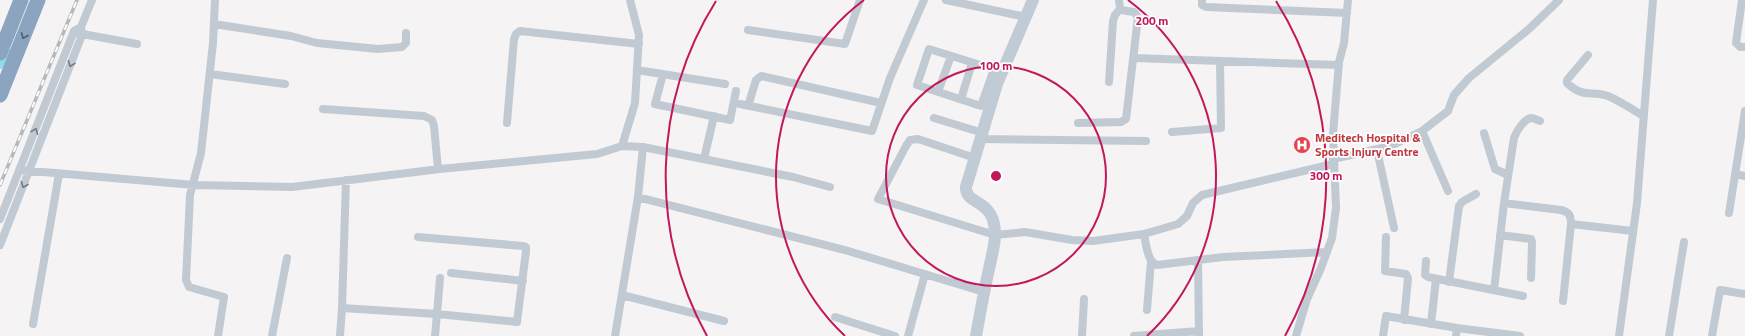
<svg xmlns="http://www.w3.org/2000/svg" width="1745" height="336" viewBox="0 0 1745 336" font-family="'Titillium Web',sans-serif">
	<style>
		.lines { fill: none; stroke-linecap: round; stroke-linejoin: round }
		.canal { stroke: #90daee; stroke-width: 8 }
		.street { stroke: #c1cad2; stroke-width: 8 }
		.secondary { stroke: #c1cbd6; stroke-width: 12 }
		.highway { stroke: #8ba5c1; stroke-width: 15 }
		.rail-casing { stroke: #b5b8bd; stroke-width: 3.5 }
		.rail { stroke: #fff; stroke-width: 2; stroke-dasharray: 6; stroke-linecap: butt }
		.oneway { stroke: #505e6b }
		.oneway2 { stroke: #6e7983 }
		.ring { fill: none; stroke: #c2185b; stroke-width: 2 }
		.labels { text-anchor: middle; stroke-width: 3.5; stroke-linejoin: round; paint-order: stroke }
		.health-label { font-size: 12px; font-weight: bold; fill: #be3a42; stroke: #fff; text-anchor: start }
		.centre { fill: #c2185b; stroke: #fff; stroke-width: 2 }
		.ring-label { font-size: 12px; text-anchor: middle; font-weight: bold; fill: #c2185b; stroke: #fff; stroke-width: 3.5; stroke-linejoin: round; paint-order: stroke }
	</style>
	<rect width="100%" height="100%" fill="#f5f3f3"/>
	<g class="lines">
		<path class="canal" d="M 0,65 L 6,51"/>
		<path class="street" d="M 215,0 L 213,43 L 201,153 L 190,195 L 186,280 L 189,287 L 224,297 L 218,336
			M 946,0 L 1026,17
			M 1202,0 L 1202,5 L 1206,7 L 1347,13
			M 1742,0 L 1736,43 L 1740,47 L 1745,47
			M 214,24 L 291,36 L 317,43 L 378,49 L 402,47 L 406,43 L 406,33
			M 748,30 L 845,44 L 860,0
			M 77,33 L 137,44
			M 1588,55 L 1567,80 L 1567,83 C 1584,99 1591,90 1608,96 C 1620,101 1632,109 1643,116
			M 1134,58 L 1339,65
			M 994,69 L 981,106 L 917,85 L 929,49 L 1003,72
			M 637,70 L 725,84
			M 210,74 L 285,84
			M 663,74 L 655,104 L 730,120 L 736,91
			M 1109,82 L 1113,21 L 1115,15 L 1120,9
			M 938,92 L 951,56
			M 961,99 L 972,63
			M 740,104 L 872,131 L 890,78 L 924,0
			M 748,106 L 756,80 L 761,76 L 881,103
			M 323,109 L 424,116 L 432,120 L 434,126 L 438,169
			M 934,118 L 983,133
			M 507,123 L 514,39 L 516,34 L 520,31 L 639,44
			M 1078,123 L 1121,122 L 1126,119 L 1138,17 L 1134,12 L 1121,10 L 1120,8 L 1119,0
			M 1422,131 L 1448,191
			M 1172,132 L 1221,128 L 1220,61
			M 1484,133 L 1495,169 L 1508,175
			M 981,139 L 1146,141
			M 622,146 L 635,103 L 639,35 L 630,0
			M 1377,150 L 1394,228
			M 975,158 L 918,139 L 910,140 L 906,146 L 878,199 L 995,235 L 1025,232 L 1072,240 L 1093,241 L 1144,234 L 1178,224 L 1187,216 L 1193,203 L 1202,195 L 1333,164
			M 704,159 L 714,116
			M 1333,159 L 1391,146 L 1422,131 L 1448,111 L 1454,95 L 1469,78 L 1529,29 L 1559,0
			M 20,170 L 194,185 L 292,187 L 440,169 L 597,154 L 622,146 L 643,147 L 793,177 L 830,187
			M 1735,174 L 1745,176
			M 346,180 L 342,308 L 437,314 L 440,278
			M 638,197 L 643,147
			M 1504,203 L 1561,210 C 1569,212 1571,215 1571,224 L 1563,301
			M 1729,213 L 1745,111
			M 0,219 L 74,31 L 81,27
			M 1571,224 L 1633,231
			M 1144,234 C 1146,243 1147,262 1157,265 L 1223,257 L 1327,252
			M 1500,235 L 1531,239 L 1532,242 L 1531,278
			M 418,237 L 523,246 L 526,247 L 526,251 L 517,322 L 437,314 L 435,336
			M 1386,237 L 1385,271 L 1406,274 L 1408,278 L 1404,320
			M 0,245 L 82,35 L 81,27 L 92,0
			M 1198,260 L 1199,336
			M 1426,261 L 1425,275 L 1428,277 L 1523,296
			M 451,273 L 523,281
			M 1449,282 L 1459,206 L 1462,202 L 1476,194
			M 1494,290 L 1504,203 L 1514,138 C 1516,132 1524,119 1531,118 C 1534,118 1537,120 1540,121
			M 622,295 L 724,321
			M 1147,310 L 1151,261
			M 835,317 L 895,336
			M 33,324 L 59,174
			M 1431,324 L 1436,279
			M 1457,328 L 1520,336
			M 272,336 L 287,258
			M 340,336 L 342,308
			M 615,336 L 638,197 L 845,250 L 984,292
			M 908,336 L 925,274
			M 1082,336 L 1084,299
			M 1134,336 L 1199,331
			M 1296,336 L 1307,299 L 1321,268 L 1332,238 L 1336,208 L 1333,134 L 1339,62 L 1344,43 L 1348,0
			M 1383,336 L 1386,316 L 1457,328 L 1456,336
			M 1619,336 L 1637,203 L 1653,0
			M 1669,336 L 1684,242
			M 1712,336 L 1720,290 L 1745,294"/>
		<path class="secondary" d="M 976,336 C 980,314 984,291 989,269 C 992,254 997,239 994,224 C 989,199 965,204 966,187 L 997,84 L 1033,0"/>
		<path class="highway" d="M 0,53 L 21,0
			M 0,95 L 38,0"/>
		<g class="rail-casing">
			<path id="rail" d="M 0,185 L 77,0"/>
		</g>
		<use href="#rail" class="rail"/>
	</g>
	<defs><path id="oneway-chevron" d="M-2-3.5L2.5 0L-2 3.5" fill="none" stroke-width="1.6" stroke-linecap="round" stroke-linejoin="round"/></defs>
	<use class="oneway" href="#oneway-chevron" transform="translate(24 36) rotate(112)"/>
	<g class="oneway2">
		<use href="#oneway-chevron" transform="translate(71 64) rotate(111)"/>
		<use href="#oneway-chevron" transform="translate(35 131) rotate(-69)"/>
		<use href="#oneway-chevron" transform="translate(24 185) rotate(112)"/>
	</g>
	<g class="ring">
		<circle cx="996" cy="176" r="110"/>
		<path d="M845 336A220 220 0 0 1 864 0M1128 0A220 220 0 0 1 1147 336"/>
		<path d="M707 336A330 330 0 0 1 716 1M1276 1A330 330 0 0 1 1285 336"/>
	</g>
	<defs>
		<g id="hospital-disc" transform="scale(0.9)"><circle r="9.5" fill="#e0444e" stroke="#fff"/><path d="M-5-5h3v3.5h4V-5h3V5h-3V1.5h-4V5h-3Z" fill="#fff"/></g>
	</defs>
	<g fill-rule="evenodd">
		<use href="#hospital-disc" x="1302" y="145"/>
	</g>
	<g class="labels">
		<g class="health-label">
			<text x="1315" y="142">Meditech Hospital &amp;<tspan x="1315" dy="14">Sports Injury Centre</tspan></text>
		</g>
	</g>
	<circle cx="996" cy="176" r="6" class="centre"/>
	<g class="ring-label">
		<text x="1152" y="25">200 m</text>
		<text x="996" y="70">100 m</text>
		<text x="1326" y="180">300 m</text>
	</g>
</svg>
